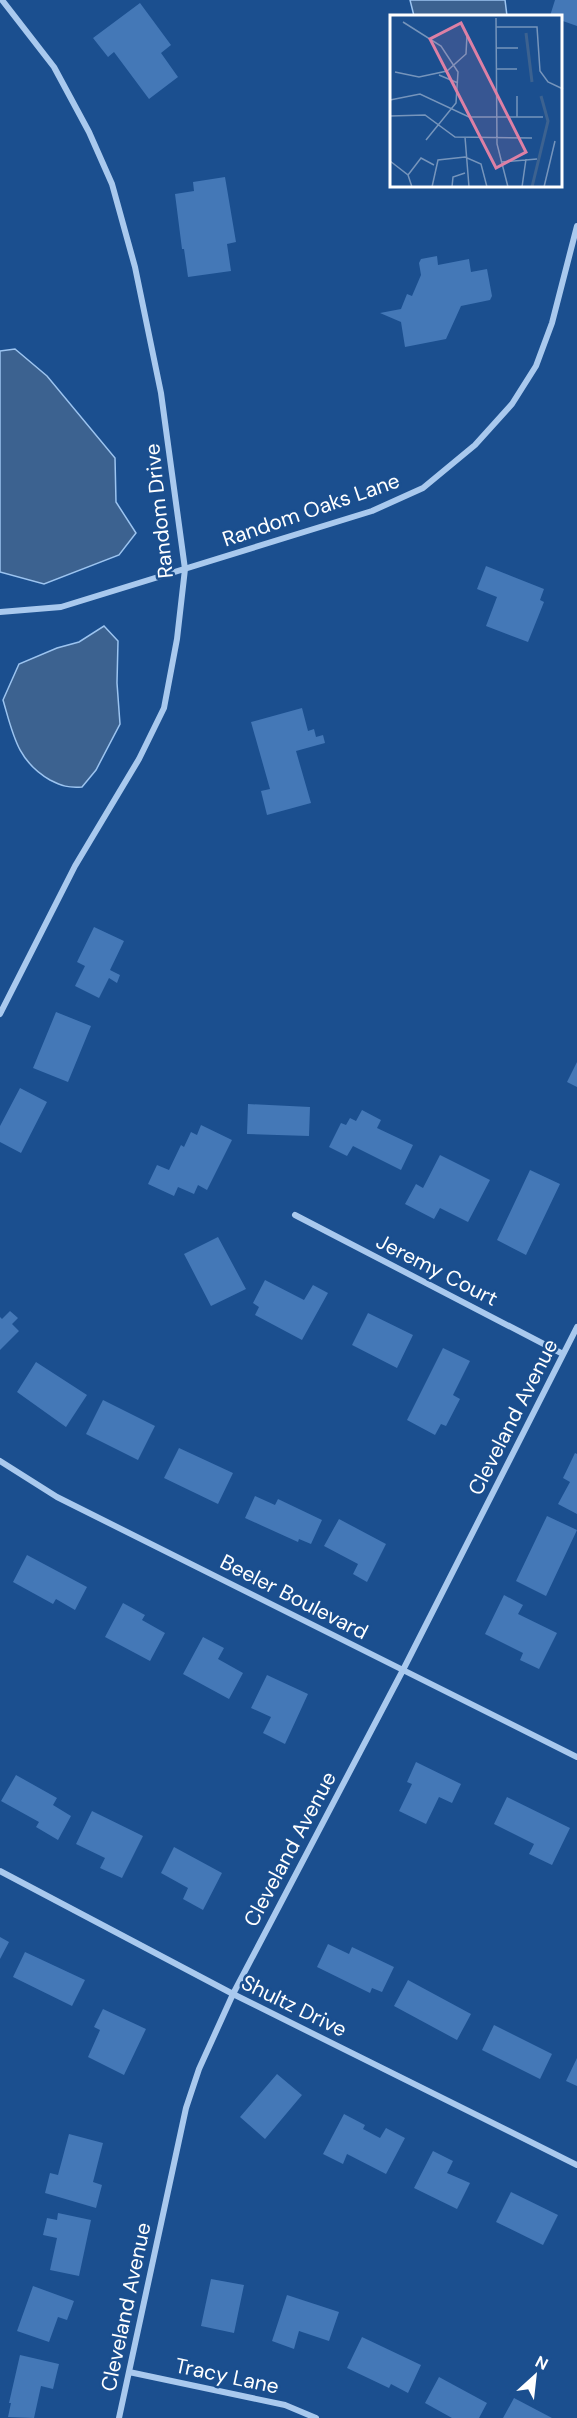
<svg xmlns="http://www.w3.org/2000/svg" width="577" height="2418" viewBox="0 0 577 2418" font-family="'DM Sans',sans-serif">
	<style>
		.water { fill: #3c6290; stroke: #9cc4f0; stroke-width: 1.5 }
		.building { fill: #4478b7 }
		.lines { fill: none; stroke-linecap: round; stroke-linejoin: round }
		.minor { stroke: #a9c9ee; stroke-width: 6 }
		.labels { text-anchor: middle; stroke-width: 5; stroke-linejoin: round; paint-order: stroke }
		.street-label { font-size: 21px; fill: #fff; stroke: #1b4f8f }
		.inset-river { fill: none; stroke: #3c6290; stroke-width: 3 }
		.inset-road { fill: none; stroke: #7695bc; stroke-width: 1.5 }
		.view { fill: #dd80a5; fill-opacity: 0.15; stroke: #dd80a5; stroke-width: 3 }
		.inset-edge { fill: none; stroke: #fff; stroke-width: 3 }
	</style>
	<rect width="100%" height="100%" fill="#1b4f8f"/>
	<path class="water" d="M 410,0 L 505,0 L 507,16 L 414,16 Z
		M 15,349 L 47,376 L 115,458 L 116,502 L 136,533 L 119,555 L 44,584 L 0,572 L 0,351 Z
		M 104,626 L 118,641 L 117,683 L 120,724 L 96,770 L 82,787 C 68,788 62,786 50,780 C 17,761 13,734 3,700 L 19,664 L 57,648 L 79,642 Z"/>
	<path class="building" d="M 555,0 L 577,0 L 577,26 L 560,20 L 560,16 L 550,16 Z
		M 140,3 L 171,45 L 161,53 L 178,77 L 149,99 L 114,52 L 108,57 L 93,38 Z
		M 225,177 L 236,242 L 227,244 L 231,271 L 188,277 L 184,249 L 182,249 L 175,194 L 194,191 L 193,182 Z
		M 437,256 L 438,265 L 469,259 L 471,272 L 487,269 L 492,296 L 490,300 L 461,306 L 446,339 L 405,347 L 401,322 L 380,313 L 401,309 L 407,294 L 412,296 L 421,275 L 419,263 L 421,259 Z
		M 486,566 L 544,589 L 540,600 L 544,602 L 528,642 L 486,626 L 497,597 L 477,589 Z
		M 302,708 L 308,731 L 314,729 L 316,737 L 323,735 L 325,743 L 296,751 L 311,803 L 267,815 L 261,791 L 270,789 L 251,722 Z
		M 94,927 L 124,941 L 110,970 L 120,975 L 117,983 L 109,978 L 99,998 L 75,986 L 85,966 L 77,962 Z
		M 56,1012 L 91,1026 L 68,1082 L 33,1068 Z
		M 577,1062 L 577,1087 L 567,1082 Z
		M 20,1088 L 47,1102 L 21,1153 L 0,1142 L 0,1126 Z
		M 248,1104 L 310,1107 L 309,1136 L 247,1134 Z
		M 362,1110 L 381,1120 L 377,1128 L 413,1145 L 401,1170 L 353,1146 L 347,1156 L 329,1147 L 341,1123 L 346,1125 L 350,1118 L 356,1121 Z
		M 201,1125 L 232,1140 L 207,1190 L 198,1185 L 194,1194 L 178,1187 L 174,1196 L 148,1184 L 157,1165 L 169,1170 L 181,1145 L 184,1147 L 191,1132 L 197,1135 Z
		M 440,1155 L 490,1180 L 468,1222 L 440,1208 L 434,1219 L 405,1204 L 416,1184 L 423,1188 Z
		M 530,1170 L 560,1184 L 526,1255 L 497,1240 Z
		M 218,1237 L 246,1289 L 211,1306 L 184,1254 Z
		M 265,1280 L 304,1300 L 313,1285 L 328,1293 L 302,1340 L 255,1315 L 259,1307 L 253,1303 Z
		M 10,1311 L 18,1318 L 12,1324 L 19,1331 L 0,1350 L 0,1317 L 2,1319 Z
		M 368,1313 L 413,1335 L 397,1368 L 352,1345 Z
		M 443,1348 L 470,1361 L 453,1395 L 460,1399 L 446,1426 L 441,1424 L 435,1435 L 407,1420 Z
		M 36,1362 L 87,1395 L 66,1427 L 17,1392 Z
		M 103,1400 L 155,1426 L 138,1460 L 86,1434 Z
		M 179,1448 L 233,1473 L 218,1504 L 164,1478 Z
		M 575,1453 L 577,1454 L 577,1514 L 558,1504 L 570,1482 L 563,1478 Z
		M 255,1496 L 275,1505 L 278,1499 L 322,1520 L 311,1544 L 299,1539 L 298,1542 L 245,1518 Z
		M 547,1516 L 577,1530 L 546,1596 L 516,1581 Z
		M 339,1519 L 386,1544 L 367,1582 L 353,1574 L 358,1564 L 324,1546 Z
		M 27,1555 L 87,1587 L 75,1610 L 56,1599 L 53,1604 L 13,1582 Z
		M 504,1595 L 523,1605 L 518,1614 L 557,1633 L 539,1669 L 520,1660 L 523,1653 L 485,1634 Z
		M 123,1603 L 145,1615 L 142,1620 L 165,1633 L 150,1661 L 105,1637 Z
		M 203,1637 L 224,1648 L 218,1659 L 243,1673 L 229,1699 L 183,1674 Z
		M 267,1675 L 308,1694 L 285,1744 L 263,1733 L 271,1717 L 251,1708 Z
		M 416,1762 L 461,1784 L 452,1803 L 439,1797 L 426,1824 L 399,1811 L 412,1784 L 407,1782 Z
		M 16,1775 L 57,1798 L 53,1805 L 71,1816 L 58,1840 L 36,1827 L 39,1822 L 1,1801 Z
		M 507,1797 L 570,1828 L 552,1865 L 529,1854 L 534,1844 L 494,1824 Z
		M 92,1811 L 143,1836 L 122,1878 L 100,1868 L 105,1858 L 76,1844 Z
		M 174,1847 L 222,1873 L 203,1910 L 183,1899 L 188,1888 L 161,1873 Z
		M 0,1937 L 9,1942 L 0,1959 Z
		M 328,1944 L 349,1954 L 352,1947 L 394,1967 L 382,1992 L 372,1988 L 370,1993 L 317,1967 Z
		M 25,1952 L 85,1980 L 72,2006 L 13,1977 Z
		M 408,1980 L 471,2014 L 457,2040 L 394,2006 Z
		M 103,2009 L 146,2029 L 124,2075 L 88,2057 L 100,2030 L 94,2027 Z
		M 494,2025 L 552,2054 L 540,2079 L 482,2050 Z
		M 577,2058 L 577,2086 L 566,2081 Z
		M 277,2074 L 302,2095 L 265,2139 L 240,2117 Z
		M 344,2114 L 365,2125 L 363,2129 L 380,2138 L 386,2128 L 405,2138 L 386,2174 L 347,2154 L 343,2164 L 323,2154 Z
		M 69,2134 L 103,2143 L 93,2182 L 102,2185 L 96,2208 L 45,2193 L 50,2173 L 58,2175 Z
		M 433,2151 L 453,2161 L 447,2173 L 470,2183 L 457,2209 L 414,2188 Z
		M 511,2192 L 558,2215 L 543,2245 L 496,2222 Z
		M 58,2213 L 91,2220 L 79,2276 L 50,2270 L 57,2238 L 43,2235 L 47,2218 L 57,2220 Z
		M 211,2279 L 244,2285 L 234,2333 L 201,2326 Z
		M 33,2286 L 74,2301 L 67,2320 L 58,2317 L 49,2342 L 17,2331 Z
		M 287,2295 L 339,2312 L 329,2341 L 299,2331 L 294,2349 L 272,2341 Z
		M 362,2337 L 421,2365 L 408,2393 L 391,2384 L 389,2388 L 347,2368 Z
		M 20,2355 L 59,2364 L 53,2389 L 41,2386 L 34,2418 L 8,2417 L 11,2403 L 9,2403 Z
		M 439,2377 L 487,2403 L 479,2418 L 452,2418 L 425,2403 Z
		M 514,2398 L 552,2418 L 503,2418 Z"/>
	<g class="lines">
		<path class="minor" d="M 0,612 L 61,607 L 372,511 L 423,488 L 475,445 L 512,404 L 536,366 L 552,323 L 577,226
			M 0,1014 L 75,866 L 139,759 L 164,708 L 177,639 L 185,569 L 161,393 L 135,267 L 112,184 L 89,132 L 54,67 L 2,0
			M 295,1215 L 563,1354
			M 0,1461 L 57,1497 L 577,1757
			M 0,1871 L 233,1994 L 577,2165
			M 129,2372 L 285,2405 L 316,2418
			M 119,2418 L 186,2108 L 199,2069 L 233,1994 L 403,1670 L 577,1327"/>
	</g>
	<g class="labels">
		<g class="street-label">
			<text transform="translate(311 510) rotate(-19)" y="7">Random Oaks Lane</text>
			<text transform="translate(159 511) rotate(-96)" y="7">Random Drive</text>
			<text transform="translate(437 1270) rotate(27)" y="7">Jeremy Court</text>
			<text transform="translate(513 1417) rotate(-63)" y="7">Cleveland Avenue</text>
			<text transform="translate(294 1597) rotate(27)" y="7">Beeler Boulevard</text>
			<text transform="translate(290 1849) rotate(-62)" y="7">Cleveland Avenue</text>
			<text transform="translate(294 2006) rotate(26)" y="7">Shultz Drive</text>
			<text transform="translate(126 2307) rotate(-78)" y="7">Cleveland Avenue</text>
			<text transform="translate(227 2376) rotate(12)" y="7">Tracy Lane</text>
		</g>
	</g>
	<g transform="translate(390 15)">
		<rect width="172" height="172" fill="#1b4f8f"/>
		<path class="inset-river" d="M 136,18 L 142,67M 142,172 L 158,106 L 151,81"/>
		<path class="inset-road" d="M 106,3 L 107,129 L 118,172M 13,7 L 51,31 L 68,57 L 66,88 L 36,125M 106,12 L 147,12 L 150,56 L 158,67 L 173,74M 107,33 L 128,33M 107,54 L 127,54M 5,57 L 29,62 L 57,56 L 76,39 L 77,20M 49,60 L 68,68M 127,81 L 127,102M 0,85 L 30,79 L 79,102 L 153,102M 0,101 L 35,100 L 65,122 L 142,123M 75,122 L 79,172M 0,146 L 18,160 L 22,172M 111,147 L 147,144M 18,160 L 31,143 L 44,150M 42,172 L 48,145 L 75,142 L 91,149 L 97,172M 62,172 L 63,162 L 75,158M 132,172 L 136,144M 154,172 L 165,126"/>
		<path class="view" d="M 71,8 L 136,137 L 106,153 L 40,24 Z"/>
		<rect width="172" height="172" class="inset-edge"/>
	</g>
	<g transform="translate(535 2376) rotate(27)" stroke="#1b4f8f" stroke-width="4.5" paint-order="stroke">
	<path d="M0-4.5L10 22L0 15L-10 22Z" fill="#ffffff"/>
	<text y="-9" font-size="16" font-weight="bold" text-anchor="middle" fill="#ffffff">N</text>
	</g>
</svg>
